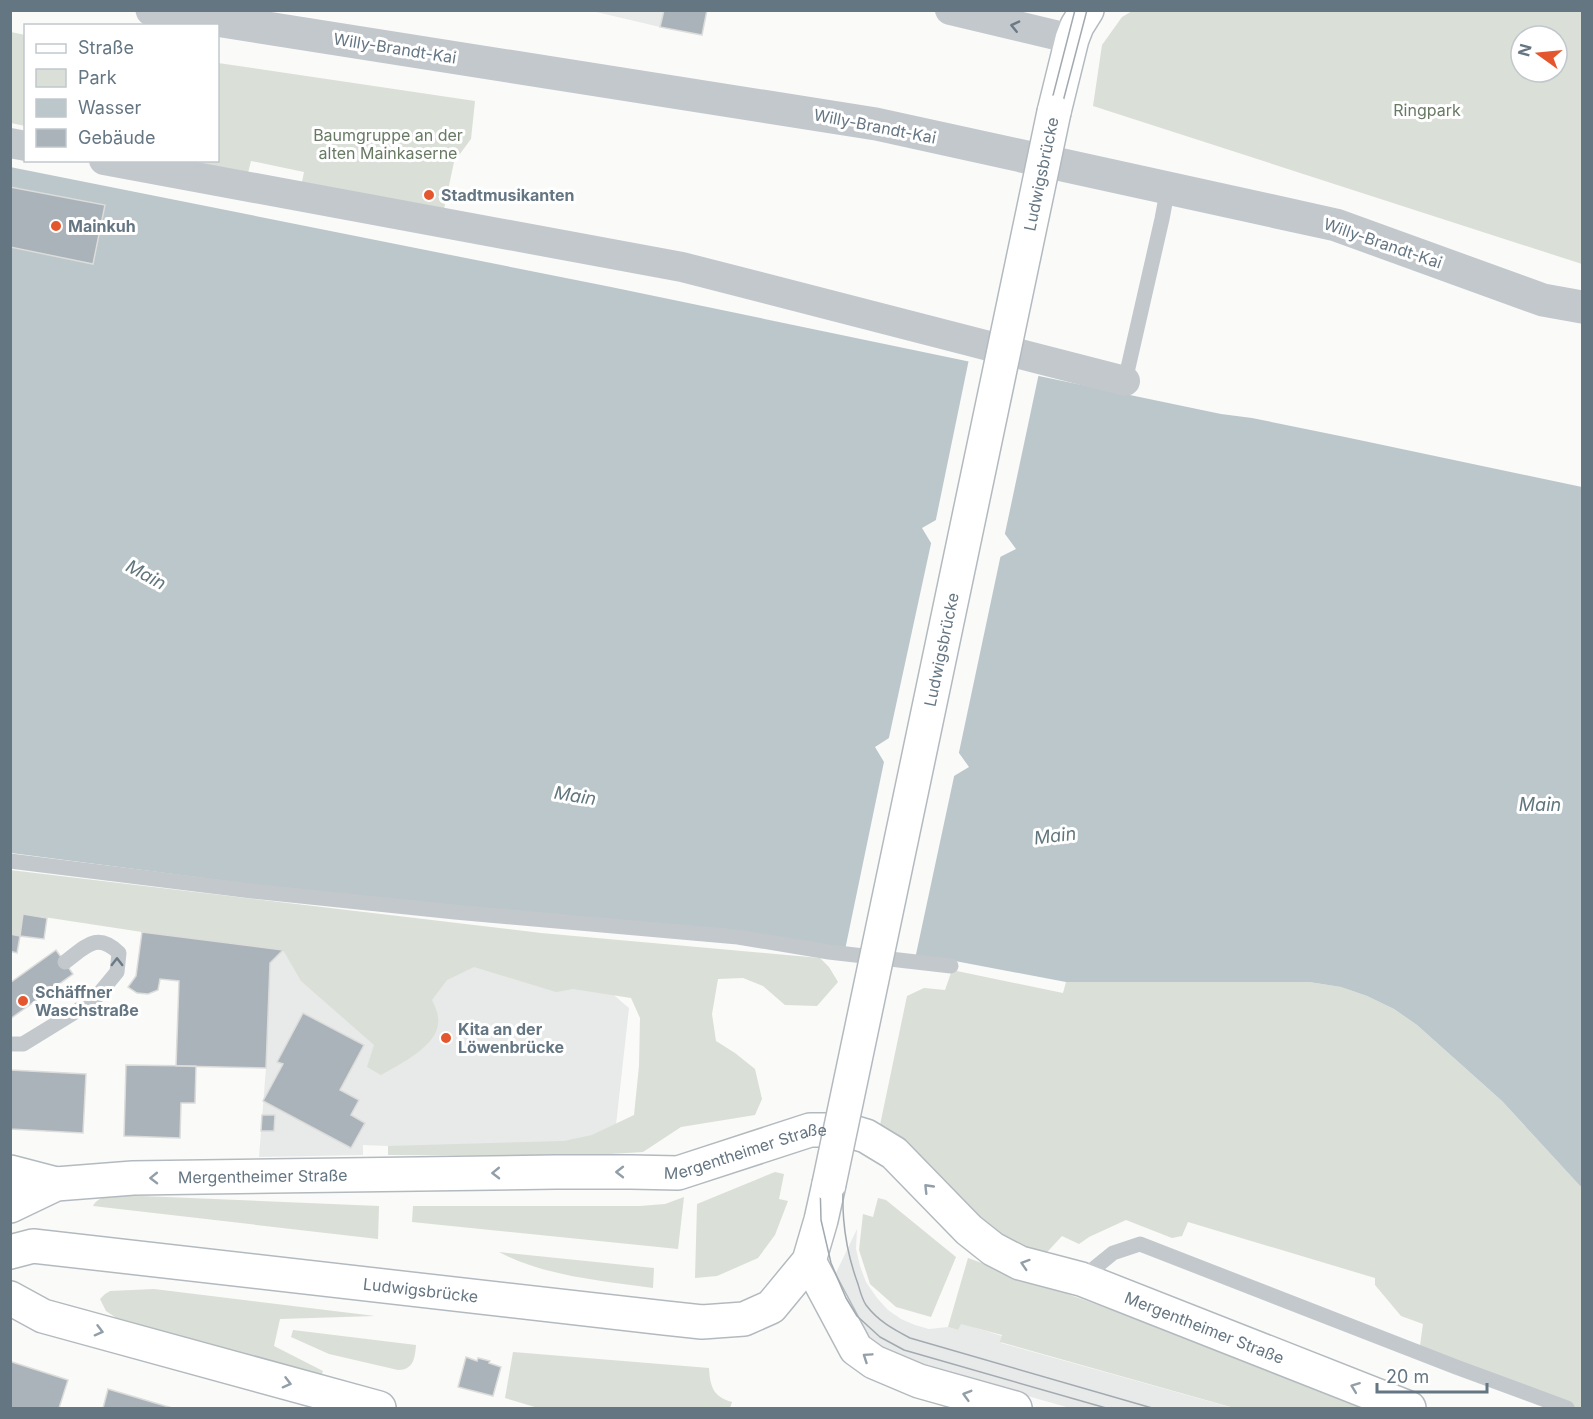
<svg xmlns="http://www.w3.org/2000/svg" width="1593" height="1419" viewBox="0 0 1593 1419" font-family="Inter,sans-serif">
	<style>
		.built { fill: #e8e9e9 }
		.green { fill: #dadfd7; fill-rule: evenodd }
		.water { fill: #bbc7cb; fill-rule: evenodd }
		.pier { fill: #fafaf8 }
		.building { fill: #aab3b9; stroke: #dcdcda; stroke-width: 1.5 }
		.lines { fill: none; stroke-linecap: round; stroke-linejoin: round }
		.secondary-casing { stroke: #b3babf; stroke-width: 36 }
		.service { stroke: #c3c8cc; stroke-width: 15 }
		.minor { stroke: #c3c8cc; stroke-width: 30 }
		.tertiary { stroke: #c3c8cc; stroke-width: 33 }
		.secondary { stroke: #fff; stroke-width: 33 }
		.tram { stroke: #a2aab0; stroke-width: 1.5 }
		.secondary-bridge-casing { stroke: #b3babf; stroke-width: 36; stroke-linecap: butt }
		.secondary-bridge { stroke: #fff; stroke-width: 33 }
		.oneway { stroke: #6a7a87 }
		.oneway2 { stroke: #939fa8 }
		.poi-dot { fill: #e4572e; stroke: #fff; stroke-width: 2 }
		.labels { text-anchor: middle; stroke-width: 6; stroke-linejoin: round; paint-order: stroke }
		.street-label { font-size: 16px; fill: #657683; stroke: #fff }
		.park-label { font-size: 16px; fill: #687a64; stroke: #fff }
		.poi-label { font-size: 16px; font-weight: bold; fill: #657683; stroke: #fff; text-anchor: start }
		.water-label { font-size: 18px; font-style: italic; fill: #60757c; stroke: #fff }
	</style>
	<rect width="100%" height="100%" fill="#fafaf8"/>
	<path class="built" d="M 592,11 L 664,11 L 660,27 Z
		M 541,933 L 629,1008 L 614,1143 L 388,1155 L 388,1146 L 363,1145 L 363,1155 L 259,1157 L 266,1068 L 270,963 L 283,950 Z
		M 857,1229 L 856,1249 L 860,1266 L 866,1282 L 877,1298 L 888,1310 L 901,1319 L 915,1325 L 929,1329 L 948,1327 L 958,1330 L 960,1323 L 1002,1336 L 1001,1343 L 1233,1408 L 1070,1408 L 906,1362 L 867,1339 L 834,1277 Z"/>
	<path class="green" d="M 1132,11 L 1582,11 L 1582,264 L 1093,106 L 1102,45 L 1122,17 ZM 1521,36 L 1557,36 L 1557,72 L 1521,72 Z
		M 11,32 L 25,35 L 25,126 L 11,123 Z
		M 218,63 L 475,101 L 471,139 L 454,162 L 444,209 L 301,187 L 304,172 L 251,161 L 247,177 L 177,161 L 218,160 Z
		M 10,870 L 541,933 L 820,958 L 829,967 L 838,982 L 817,1006 L 785,1005 L 763,986 L 743,978 L 718,979 L 712,1014 L 716,1041 L 735,1053 L 755,1069 L 762,1099 L 755,1115 L 681,1127 L 643,1152 L 578,1156 L 388,1155 L 388,1146 L 564,1141 L 592,1135 L 634,1115 L 639,1066 L 640,1018 L 631,998 L 573,989 L 556,992 L 474,967 L 447,980 L 432,1000 C 434,1005 438,1012 438,1018 C 442,1044 400,1064 381,1075 L 367,1067 L 374,1045 L 301,981 L 283,950 L 142,932 L 24,914 L 20,936 L 11,934 Z
		M 952,970 L 1063,993 L 1066,982 L 1309,982 L 1341,987 L 1367,996 L 1394,1009 L 1417,1025 L 1502,1101 L 1582,1188 L 1582,1408 L 1567,1408 L 1419,1353 L 1423,1324 L 1401,1316 L 1375,1285 L 1375,1278 L 1188,1222 L 1182,1236 L 1172,1238 L 1126,1220 L 1089,1237 L 1079,1244 L 1062,1236 L 1038,1262 L 1015,1251 L 880,1125 L 907,996 L 924,988 L 945,990 Z
		M 775,1172 L 784,1174 L 779,1199 L 788,1201 L 775,1235 L 758,1258 L 717,1276 L 695,1278 L 697,1204 Z
		M 118,1195 L 379,1206 L 378,1239 L 93,1206 C 97,1197 109,1196 118,1195 Z
		M 684,1197 L 678,1249 L 412,1222 L 413,1206 L 640,1206 L 665,1204 Z
		M 878,1198 L 886,1200 L 956,1257 L 931,1317 L 896,1307 L 870,1284 L 859,1250 L 863,1214 L 873,1217 Z
		M 499,1252 L 654,1268 L 653,1288 C 603,1281 544,1276 499,1252 Z
		M 968,1258 L 1109,1309 L 1367,1408 L 1234,1408 L 1000,1342 L 1002,1335 L 961,1324 L 958,1330 L 948,1327 Z
		M 154,1289 L 375,1316 L 280,1319 L 274,1346 L 323,1371 L 320,1379 L 121,1321 L 106,1311 L 100,1299 L 105,1294 L 110,1291 Z
		M 293,1330 L 416,1345 C 415,1357 414,1370 398,1370 L 329,1354 L 291,1337 Z
		M 513,1352 L 709,1368 C 710,1386 713,1397 732,1402 L 730,1408 L 538,1408 L 505,1398 Z"/>
	<path class="water" d="M 10,167 L 611,287 L 1221,414 L 1252,418 L 1345,437 L 1582,487 L 1582,1188 L 1502,1101 L 1417,1025 L 1394,1009 L 1367,996 L 1341,987 L 1309,982 L 1066,982 L 955,961 L 358,898 L 11,853 ZM 936,520 L 1005,534 L 1016,549 L 1000,557 L 931,543 L 922,528 ZM 889,738 L 959,753 L 969,767 L 954,776 L 884,762 L 875,747 Z"/>
	<path class="pier" d="M 969,359 L 1039,373 L 1004,538 L 936,523 L 935,524 Z
		M 932,539 L 933,540 L 1001,554 L 958,757 L 888,742 Z
		M 885,757 L 886,759 L 955,772 L 915,959 L 845,950 Z"/>
	<path class="building" d="M 664,10 L 707,10 L 702,35 L 660,27 Z
		M 10,187 L 105,205 L 93,264 L 10,247 Z
		M 23,914 L 47,918 L 44,939 L 20,936 Z
		M 142,932 L 283,950 L 270,963 L 266,1068 L 176,1066 L 179,981 L 160,979 L 158,990 L 148,994 L 137,993 L 128,987 L 136,976 Z
		M 10,934 L 20,936 L 17,953 L 10,951 Z
		M 56,950 L 73,974 L 10,1019 L 10,983 Z
		M 303,1013 L 364,1045 L 340,1090 L 359,1100 L 351,1115 L 365,1123 L 351,1148 L 263,1101 L 283,1064 L 277,1062 Z
		M 126,1065 L 196,1066 L 195,1103 L 181,1103 L 180,1138 L 124,1136 Z
		M 10,1070 L 86,1074 L 83,1133 L 10,1129 Z
		M 262,1115 L 275,1115 L 274,1131 L 261,1131 Z
		M 466,1357 L 477,1361 L 478,1358 L 490,1361 L 489,1363 L 501,1367 L 493,1396 L 458,1387 Z
		M 12,1362 L 68,1380 L 59,1408 L 10,1408 L 10,1364 Z
		M 108,1389 L 172,1408 L 103,1408 Z"/>
	<g class="lines">
		<g class="secondary-casing">
			<g id="secondary">
				<path d="M 1054,112 L 1072,39 L 1077,26 L 1087,10"/>
				<path d="M 10,1172 L 56,1184"/>
				<path id="s1" d="M 10,1206 L 56,1184 L 133,1178 L 555,1172 L 631,1172 L 678,1173 L 810,1130 L 846,1130 L 866,1136 L 894,1153 L 969,1230 L 993,1249 L 1020,1263 L 1081,1279 L 1409,1408"/>
				<path id="s2" d="M 10,1252 L 33,1246 L 665,1318 L 702,1322 L 744,1319 L 771,1307 L 809,1261 L 821,1220 L 829,1184"/>
				<path d="M 809,1261 L 856,1349 L 874,1362 L 919,1381 L 1015,1408"/>
				<path d="M 10,1298 L 43,1316 L 379,1408"/>
			</g>
		</g>
		<path class="service" d="M 1125,381 L 1162,219 L 1168,187
			M 10,861 L 252,891 L 455,912 L 738,937 L 829,952 L 951,966
			M 10,1044 L 23,1044 L 93,1001 L 117,972 L 119,953 C 97,931 85,947 65,962
			M 1081,1279 L 1113,1253 L 1140,1244 L 1456,1367 L 1567,1408"/>
		<path class="minor" d="M 950,10 L 1072,39
			M 10,143 L 26,146
			M 104,160 L 682,267 L 1125,381"/>
		<path class="tertiary" d="M 152,10 L 876,124 L 1336,225 L 1543,300 L 1582,307"/>
		<use href="#secondary" class="secondary"/>
		<path class="tram" d="M 1075,10 L 1049,111 L 825,1150 L 820,1182 L 821,1220 L 831,1263 L 846,1298 L 857,1316 L 880,1337 L 904,1350 L 1106,1408
			M 1087,10 L 1060,113 L 845,1153 C 841,1200 841,1238 858,1284 C 860,1291 862,1299 866,1305 C 878,1321 893,1329 910,1338 L 1152,1408"/>
		<g class="secondary-bridge-casing">
			<g id="secondary-bridge">
				<path id="s3" d="M 829,1184 L 1054,112"/>
			</g>
		</g>
		<use href="#secondary-bridge" class="secondary-bridge"/>
	</g>
	<defs><path id="oneway-chevron" d="M-2-3.5L2.5 0L-2 3.5" fill="none" stroke-width="1.6" stroke-linecap="round" stroke-linejoin="round" transform="scale(1.5)"/></defs>
	<g class="oneway">
		<use href="#oneway-chevron" transform="translate(1015 26) rotate(-167)"/>
		<use href="#oneway-chevron" transform="translate(117 962) rotate(-90)"/>
	</g>
	<g class="oneway2">
		<use href="#oneway-chevron" transform="translate(620 1172) rotate(180)"/>
		<use href="#oneway-chevron" transform="translate(496 1173) rotate(179)"/>
		<use href="#oneway-chevron" transform="translate(154 1178) rotate(179)"/>
		<use href="#oneway-chevron" transform="translate(928 1188) rotate(-134)"/>
		<use href="#oneway-chevron" transform="translate(1025 1264) rotate(-162)"/>
		<use href="#oneway-chevron" transform="translate(99 1331) rotate(15)"/>
		<use href="#oneway-chevron" transform="translate(867 1357) rotate(-146)"/>
		<use href="#oneway-chevron" transform="translate(287 1383) rotate(15)"/>
		<use href="#oneway-chevron" transform="translate(1355 1387) rotate(-159)"/>
		<use href="#oneway-chevron" transform="translate(967 1395) rotate(-164)"/>
	</g>
	<g class="poi-dot">
		<circle cx="429" cy="195" r="6"/>
		<circle cx="56" cy="226" r="6"/>
		<circle cx="23" cy="1001" r="6"/>
		<circle cx="446" cy="1038" r="6"/>
	</g>
	<g class="labels">
		<g class="street-label">
			<text transform="translate(395 48) rotate(9)" y="6">Willy-Brandt-Kai</text>
			<text transform="translate(875 126) rotate(11)" y="6">Willy-Brandt-Kai</text>
			<text dy="6" stroke="none"><textPath href="#s3" startOffset="1032">Ludwigsbrücke</textPath></text>
			<text transform="translate(1383 243) rotate(19)" y="6">Willy-Brandt-Kai</text>
			<text dy="6" stroke="none"><textPath href="#s3" startOffset="546">Ludwigsbrücke</textPath></text>
			<text dy="6" stroke="none"><textPath href="#s1" startOffset="744">Mergentheimer Straße</textPath></text>
			<text dy="6" stroke="none"><textPath href="#s1" startOffset="258">Mergentheimer Straße</textPath></text>
			<text dy="6" stroke="none"><textPath href="#s2" startOffset="414">Ludwigsbrücke</textPath></text>
			<text dy="6" stroke="none"><textPath href="#s1" startOffset="1266">Mergentheimer Straße</textPath></text>
		</g>
		<g class="park-label">
			<text x="1427" y="116">Ringpark</text>
			<text x="388" y="141">Baumgruppe an der<tspan x="388" dy="18">alten Mainkaserne</tspan></text>
		</g>
		<g class="poi-label">
			<text x="441" y="201">Stadtmusikanten</text>
			<text x="68" y="232">Mainkuh</text>
			<text x="35" y="998">Schäffner<tspan x="35" dy="18">Waschstraße</tspan></text>
			<text x="458" y="1035">Kita an der<tspan x="458" dy="18">Löwenbrücke</tspan></text>
		</g>
		<g class="water-label">
			<text transform="translate(146 575) rotate(29)" y="6">Main</text>
			<text transform="translate(575 796) rotate(9)" y="6">Main</text>
			<text x="1540" y="811">Main</text>
			<text transform="translate(1055 836) rotate(-7)" y="6">Main</text>
		</g>
	</g>
	<rect width="1593" height="1419" fill="none" stroke="#657683" stroke-width="24"/>
	<rect x="24" y="24" width="195" height="138" fill="#ffffff" stroke="#c1c8cd" stroke-width="1.5"/>
	<rect x="36" y="44" width="30" height="9" fill="#ffffff" stroke="#c1c8cd" stroke-width="1.5"/>
	<text x="78" y="54" font-size="18" fill="#657683">Straße</text>
	<rect x="36" y="69" width="30" height="18" fill="#dadfd7" stroke="#c1c8cd" stroke-width="1.5"/>
	<text x="78" y="84" font-size="18" fill="#657683">Park</text>
	<rect x="36" y="99" width="30" height="18" fill="#bbc7cb" stroke="#c1c8cd" stroke-width="1.5"/>
	<text x="78" y="114" font-size="18" fill="#657683">Wasser</text>
	<rect x="36" y="129" width="30" height="18" fill="#aab3b9" stroke="#c1c8cd" stroke-width="1.5"/>
	<text x="78" y="144" font-size="18" fill="#657683">Gebäude</text>
	<g transform="translate(1539 54) rotate(285)"><circle r="28" fill="#ffffff" stroke="#c1c8cd" stroke-width="1.5"/>
	<path d="M0-4.5L10 22L0 15L-10 22Z" fill="#e4572e"/>
	<text y="-9" font-size="16" font-weight="bold" text-anchor="middle" fill="#657683">N</text>
	</g>
	<path d="M1377 1383v9h110v-9" fill="none" stroke="#657683" stroke-width="3"/>
	<text x="1386" y="1383" font-size="18" fill="#657683" stroke="#ffffff" stroke-width="4.5" paint-order="stroke">20 m</text>
</svg>
